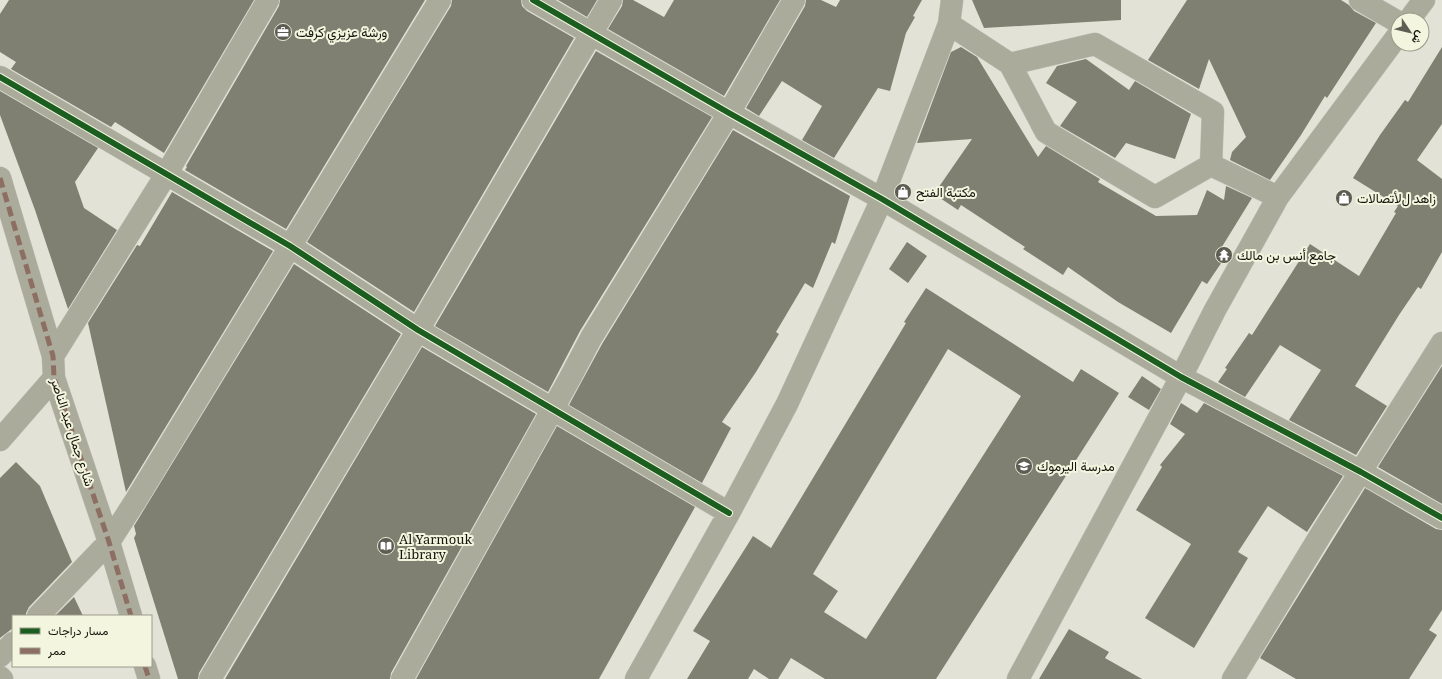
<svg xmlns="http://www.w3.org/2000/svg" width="1442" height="679" viewBox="0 0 1442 679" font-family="'Noto Serif',Vazirmatn,serif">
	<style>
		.building { fill: #808072; fill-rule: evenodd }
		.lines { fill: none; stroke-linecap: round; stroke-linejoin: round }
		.minor-casing { stroke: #c0c0b8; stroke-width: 23 }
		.minor { stroke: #aaab9b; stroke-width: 22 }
		.quiet { stroke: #8d6e63; stroke-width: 5; stroke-dasharray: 10 5; stroke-linecap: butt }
		.cycleway-casing { stroke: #f4f5df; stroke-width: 8 }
		.cycleway { stroke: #1b5e20; stroke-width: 6 }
		.labels { text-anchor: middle; stroke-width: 4; stroke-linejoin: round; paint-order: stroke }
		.poi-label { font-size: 13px; fill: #15150e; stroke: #f4f5df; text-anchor: start }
		.street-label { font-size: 13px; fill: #15150e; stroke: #f4f5df }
	</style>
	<rect width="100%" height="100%" fill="#e2e2d7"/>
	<path class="building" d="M 9,0 L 254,0 L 164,153 L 115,122 L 111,127 L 11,69 L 16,62 L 0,52 L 0,14 Z
		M 280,0 L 425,0 L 286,229 L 185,170 L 187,167 L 186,166 L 279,6 Z
		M 452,0 L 521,0 L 522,6 L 527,11 L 574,38 L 414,312 L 307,242 L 451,6 Z
		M 558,0 L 597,0 L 587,17 Z
		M 623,0 L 633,0 L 664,17 L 674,0 L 780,0 L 724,96 L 608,29 L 622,6 Z
		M 806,0 L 821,0 L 836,7 L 840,0 L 922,0 L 913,16 L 915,17 L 906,33 L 890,91 L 878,88 L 834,158 L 802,140 L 822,106 L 782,81 L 759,116 L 746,108 L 805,6 Z
		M 972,0 L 1121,0 L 1121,20 L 984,28 Z
		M 1187,0 L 1341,0 L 1349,5 L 1354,11 L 1376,23 L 1327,98 L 1325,96 L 1301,135 L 1270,180 L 1230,160 L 1232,152 L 1246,137 L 1209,59 L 1199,89 L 1148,60 Z
		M 961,47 L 977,57 L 1038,157 L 1046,146 L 1100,179 L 1098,182 L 1156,216 L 1197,215 L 1207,190 L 1224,200 L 1226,186 L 1252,198 L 1220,250 L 1226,256 L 1207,284 L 1202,281 L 1171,333 L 1118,302 L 1068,267 L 1063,275 L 1023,249 L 1025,247 L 961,205 L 958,210 L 934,194 L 972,139 L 917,143 L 951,52 Z
		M 1442,47 L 1442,124 L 1417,160 L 1442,179 L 1442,252 L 1421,289 L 1418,287 L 1399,315 L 1355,386 L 1387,406 L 1356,455 L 1289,420 L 1321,370 L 1280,345 L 1245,397 L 1218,382 L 1227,369 L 1225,368 L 1249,333 L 1252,335 L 1310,244 L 1359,276 L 1396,213 L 1394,212 L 1398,206 L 1353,178 L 1380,135 L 1405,100 L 1408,102 Z
		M 596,51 L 712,117 L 580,331 L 548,392 L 435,326 Z
		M 1086,59 L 1129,90 L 1135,81 L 1191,114 L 1175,159 L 1126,143 L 1115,158 L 1060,126 L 1077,102 L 1046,83 L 1057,66 Z
		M 0,91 L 98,148 L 75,182 L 84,208 L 117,230 L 68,309 L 35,210 L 0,115 Z
		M 733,130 L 850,196 L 835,244 L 832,242 L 813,288 L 805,283 L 776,332 L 779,334 L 756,372 L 722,422 L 731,428 L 702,483 L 569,405 L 602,344 Z
		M 172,192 L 273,251 L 126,492 L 88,323 L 137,245 L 140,246 Z
		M 907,242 L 927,256 L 908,283 L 889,269 Z
		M 294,264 L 401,334 L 199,673 L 198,679 L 178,679 L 134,538 L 136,534 L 134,526 Z
		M 926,288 L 1073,382 L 1081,369 L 1119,393 L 936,679 L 825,679 L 791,658 L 778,679 L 769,679 L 754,669 L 748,679 L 687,679 L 710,641 L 693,631 L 753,536 L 771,548 L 906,323 L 904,322 ZM 948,349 L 1021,396 L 866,639 L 824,612 L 838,591 L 813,574 Z
		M 422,347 L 536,414 L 391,673 L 390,679 L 225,679 Z
		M 1442,366 L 1442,504 L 1378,467 Z
		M 1142,376 L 1161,389 L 1149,410 L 1128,397 Z
		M 1181,403 L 1197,413 L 1204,403 L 1343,476 L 1307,532 L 1268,506 L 1238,552 L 1248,558 L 1194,648 L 1145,618 L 1191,544 L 1136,510 L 1162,467 L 1160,465 L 1185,434 L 1170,424 Z
		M 557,426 L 695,507 L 599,679 L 416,679 Z
		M 16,462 L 40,486 L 72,562 L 29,607 L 26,613 L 26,616 L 13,616 L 13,628 L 0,638 L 0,478 Z
		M 1365,488 L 1436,529 L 1442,530 L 1442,610 L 1429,630 L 1437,635 L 1409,679 L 1296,679 L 1260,658 Z
		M 74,597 L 83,616 L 55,616 Z
		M 1069,629 L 1109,652 L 1105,658 L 1142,679 L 1039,679 Z"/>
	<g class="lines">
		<g class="minor-casing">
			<path id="minor" d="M 533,0 L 729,113 L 882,199 L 1181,377 L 1361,472 L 1442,518
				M 1360,0 L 1398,22
				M 1409,20 L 1424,0
				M 949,24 L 1010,64 L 1046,132 L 1155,197 L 1211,165 L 1278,197
				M 1010,64 L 1095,44 L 1213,112 L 1211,165
				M 0,77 L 290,246 L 418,330 L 729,513
				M 0,178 L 53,356 L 54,378 L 109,542 L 131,616
				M 53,356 L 167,173 L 268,0
				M 0,440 L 54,378
				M 38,616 L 109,542 L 136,500 L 440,0
				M 0,656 L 13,643
				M 145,666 L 149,679
				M 0,677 L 2,679
				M 210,679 L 418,330 L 611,0
				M 402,679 L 570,378 L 591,338 L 729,113 L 794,0
				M 636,679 L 729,513 L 787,404 L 882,199 L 949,24 L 952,0
				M 1018,679 L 1181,377 L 1215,310 L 1278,197 L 1398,35
				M 1233,679 L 1323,531 L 1442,343"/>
		</g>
		<use href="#minor" class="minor"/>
		<path class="quiet" d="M 0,178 L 53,356 L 54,378 L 109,542 L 131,616
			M 145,666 L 149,679"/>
		<g class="cycleway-casing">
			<path id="cycleway" d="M 533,0 L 729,113 L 882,199 L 1181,377 L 1361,472 L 1442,518
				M 0,77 L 290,246 L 418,330 L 729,513"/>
		</g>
		<use href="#cycleway" class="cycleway"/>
	</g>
	<defs>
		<g id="office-disc" transform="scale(0.9)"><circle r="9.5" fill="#5d5d54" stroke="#f4f5df"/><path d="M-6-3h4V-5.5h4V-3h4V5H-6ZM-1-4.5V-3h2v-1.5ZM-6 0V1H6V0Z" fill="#fff"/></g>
		<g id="shop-disc" transform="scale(0.9)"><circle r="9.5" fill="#5d5d54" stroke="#f4f5df"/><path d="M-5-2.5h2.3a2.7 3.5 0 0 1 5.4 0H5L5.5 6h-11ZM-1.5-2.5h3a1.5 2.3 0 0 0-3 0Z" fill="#fff"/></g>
		<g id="temple-disc" transform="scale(0.9)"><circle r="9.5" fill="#5d5d54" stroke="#f4f5df"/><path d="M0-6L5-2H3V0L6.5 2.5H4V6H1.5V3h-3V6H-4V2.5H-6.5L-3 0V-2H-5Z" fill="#fff"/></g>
		<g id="school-disc" transform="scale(0.9)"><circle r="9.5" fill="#5d5d54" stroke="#f4f5df"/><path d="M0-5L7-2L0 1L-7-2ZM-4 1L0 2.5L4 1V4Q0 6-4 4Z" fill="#fff"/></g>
		<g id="library-disc" transform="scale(0.9)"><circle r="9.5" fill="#5d5d54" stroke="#f4f5df"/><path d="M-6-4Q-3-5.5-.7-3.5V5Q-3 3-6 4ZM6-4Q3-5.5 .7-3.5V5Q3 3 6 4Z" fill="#fff"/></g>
	</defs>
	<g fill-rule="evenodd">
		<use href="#office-disc" x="283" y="32"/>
		<use href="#shop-disc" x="903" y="192"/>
		<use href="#shop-disc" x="1344" y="198"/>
		<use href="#temple-disc" x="1224" y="255"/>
		<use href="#school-disc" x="1024" y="466"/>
		<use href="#library-disc" x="386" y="546"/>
	</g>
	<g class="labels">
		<g class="poi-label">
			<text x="296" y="37">ورشة عزيزي كرفت</text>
			<text x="916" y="197">مكتبة الفتح</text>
			<text x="1357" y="203">زاهد لﻷتصالات</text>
			<text x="1237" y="260">جامع أنس بن مالك</text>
			<text x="1037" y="471">مدرسة اليرموك</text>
			<text x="399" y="544">Al Yarmouk<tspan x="399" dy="15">Library</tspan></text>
		</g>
		<g class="street-label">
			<text transform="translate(73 432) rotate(72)" y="5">شارع جمال عبد الناصر</text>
		</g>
	</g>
	<rect x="12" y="615" width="140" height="52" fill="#f4f5df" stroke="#9b9b8b"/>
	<rect x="20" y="628" width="20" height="6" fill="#1b5e20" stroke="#9b9b8b"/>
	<text x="48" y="635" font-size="12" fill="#15150e">مسار دراجات</text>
	<rect x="20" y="648" width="20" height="6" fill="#8d6e63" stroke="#9b9b8b"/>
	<text x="48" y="655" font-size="12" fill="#15150e">ممر</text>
	<g transform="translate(1410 32) rotate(125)"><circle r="19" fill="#f4f5df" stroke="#9b9b8b"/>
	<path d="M0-3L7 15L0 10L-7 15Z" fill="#5d5d54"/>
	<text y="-6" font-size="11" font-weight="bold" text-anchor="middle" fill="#15150e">ش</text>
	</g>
</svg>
